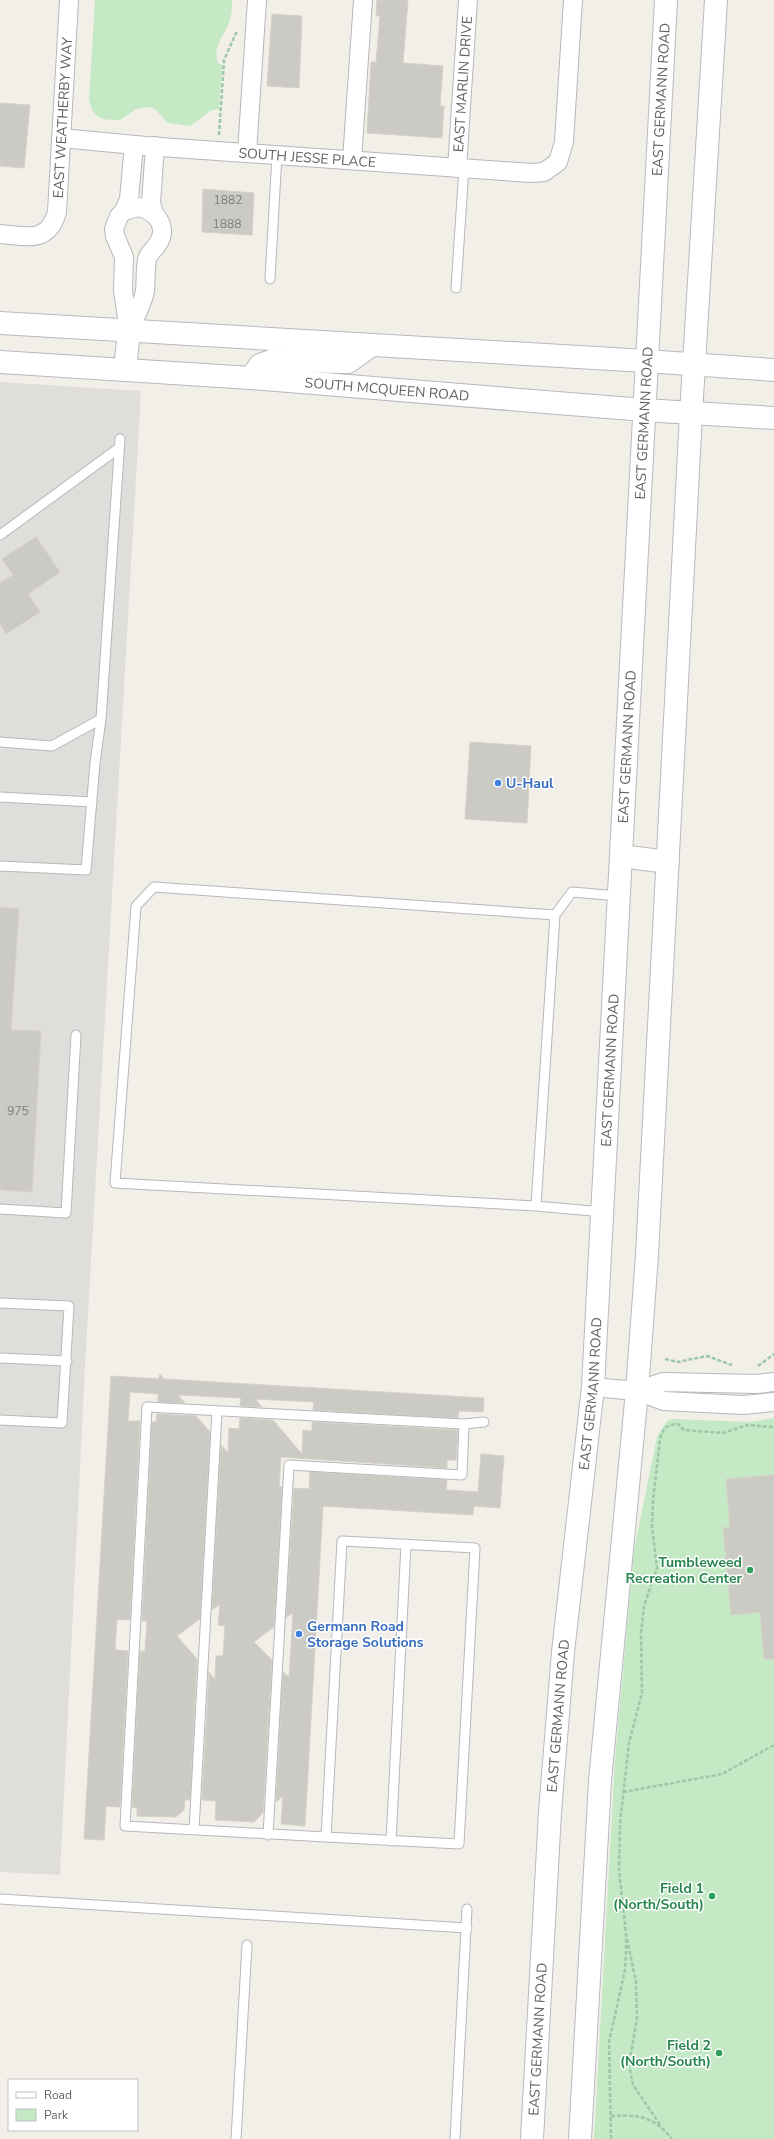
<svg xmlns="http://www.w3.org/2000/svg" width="774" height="2139" viewBox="0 0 774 2139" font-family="'Nunito Sans',sans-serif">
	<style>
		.industrial { fill: #e0deda }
		.green { fill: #c5e8c5 }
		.building { fill: #cccac5; stroke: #d6d1c6 }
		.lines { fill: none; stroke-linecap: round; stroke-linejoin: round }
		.lane-casing { stroke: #b5b8bc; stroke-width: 11 }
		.street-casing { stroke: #b5b8bc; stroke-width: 20 }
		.secondary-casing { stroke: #b6babf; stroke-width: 24 }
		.path { stroke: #9cc7a9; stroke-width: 2.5; stroke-dasharray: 4 2; stroke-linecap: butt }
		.lane { stroke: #fff; stroke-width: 9 }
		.street { stroke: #fff; stroke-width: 18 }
		.secondary { stroke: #fff; stroke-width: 22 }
		.shop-dot { fill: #3f7fe0; stroke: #fff; stroke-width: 1.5 }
		.leisure-dot { fill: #2e9e5b; stroke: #fff; stroke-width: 1.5 }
		.labels { text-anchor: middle; stroke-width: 3; stroke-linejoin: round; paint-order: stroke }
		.number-label { font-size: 12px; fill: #7a7d7f }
		.street-label { font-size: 14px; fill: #5f6368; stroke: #fff }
		.shop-label { font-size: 14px; font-weight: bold; fill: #366cbe; stroke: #fff; text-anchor: start }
		.leisure-label { font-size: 14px; font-weight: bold; fill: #27864d; stroke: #fff; text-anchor: end }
	</style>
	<rect width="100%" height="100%" fill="#f1efe8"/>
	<path class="industrial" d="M 0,382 L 141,391 L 85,1366 L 60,1875 L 0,1872 Z"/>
	<path class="green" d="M 95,0 L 232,0 C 232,6 232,13 230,19 C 227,34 211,46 218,63 L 222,65 L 219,109 L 212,110 L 190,126 L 168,123 L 156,110 L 150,107 L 136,109 L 120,120 C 101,120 93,119 89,99 Z
		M 774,1418 L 774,2139 L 594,2139 L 615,1759 L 634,1550 L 657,1437 L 667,1421 L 672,1419 L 750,1422 Z"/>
	<path class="building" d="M 377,0 L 408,0 L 403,63 L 443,66 L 440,106 L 444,106 L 442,138 L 367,133 L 371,62 L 376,62 L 380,16 L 376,16 Z
		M 272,14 L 302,16 L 299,88 L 267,86 Z
		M 0,103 L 30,105 L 24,168 L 0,166 Z
		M 203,189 L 254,193 L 252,235 L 202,232 Z
		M 36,537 L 60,572 L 28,594 L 40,612 L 6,634 L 0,624 L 0,583 L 13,575 L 2,559 Z
		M 470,742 L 531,746 L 527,823 L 465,819 Z
		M 0,907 L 19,909 L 11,1030 L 41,1031 L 32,1192 L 0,1190 Z
		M 160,1374 L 164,1379 L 484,1398 L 483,1412 L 459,1411 L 458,1418 L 313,1410 L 314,1402 L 255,1399 L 262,1407 L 240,1406 L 241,1398 L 178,1395 L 185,1403 L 158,1402 L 158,1394 L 130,1392 L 128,1421 L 140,1421 L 130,1620 L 117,1619 L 115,1650 L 128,1651 L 120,1807 L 106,1806 L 104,1840 L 84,1839 L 111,1376 L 159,1379 Z
		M 157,1414 L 196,1416 L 210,1432 L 200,1619 L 177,1636 L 197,1659 L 190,1800 L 185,1800 L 184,1810 L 176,1817 L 137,1816 L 137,1808 L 132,1807 L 140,1651 L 145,1651 L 146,1637 L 147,1621 L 142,1621 L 152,1422 L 156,1422 Z
		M 240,1418 L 273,1420 L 302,1454 L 303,1430 L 312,1431 L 312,1422 L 458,1430 L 456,1460 L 447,1460 L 447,1468 L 281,1457 L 279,1486 L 282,1487 L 274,1627 L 254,1642 L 272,1660 L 263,1813 L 254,1822 L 215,1820 L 216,1801 L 202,1800 L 209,1672 L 215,1680 L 216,1656 L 223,1656 L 225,1626 L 218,1625 L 220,1604 L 212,1610 L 221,1445 L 228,1453 L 229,1428 L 239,1429 Z
		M 481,1454 L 504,1456 L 500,1508 L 474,1506 L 473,1515 L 323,1506 L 305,1826 L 281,1824 L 283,1796 L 276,1802 L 283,1672 L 289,1677 L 293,1613 L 286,1617 L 294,1488 L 309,1489 L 310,1472 L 447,1480 L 446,1490 L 478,1492 Z
		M 774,1475 L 774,1659 L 764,1659 L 760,1612 L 731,1615 L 723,1528 L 730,1527 L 726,1479 Z"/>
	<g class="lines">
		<g class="lane-casing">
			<path id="lane" d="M 270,279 L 277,155
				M 456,288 L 464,168
				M 0,535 L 119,448
				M 0,742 L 52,746 L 101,719
				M 0,797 L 92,802
				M 0,866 L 86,870 L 95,763 L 101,719 L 120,439
				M 536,1206 L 115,1183 L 136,906 L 154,887 L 555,915
				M 0,1209 L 66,1213 L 76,1035
				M 603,1212 L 536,1206 L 555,915 L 572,892 L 619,896
				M 0,1303 L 69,1306 L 62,1423 L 0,1420
				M 0,1358 L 67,1361
				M 464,1424 L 484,1422
				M 342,1541 L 475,1548 L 459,1844 L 326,1837 Z
				M 194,1830 L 217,1411
				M 268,1835 L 289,1465 L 462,1475 L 464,1424 L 147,1407 L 125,1826 L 326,1837
				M 391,1841 L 406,1544
				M 0,1899 L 467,1928
				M 236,2139 L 247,1945
				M 455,2139 L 467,1909"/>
		</g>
		<g class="street-casing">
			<g id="street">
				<path id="s1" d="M 61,138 L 146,146 L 531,173 L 544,172 L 558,162 L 564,142 L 573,0"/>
				<path d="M 247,153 L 257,0"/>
				<path d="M 352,160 L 363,0"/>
				<path id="s2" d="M 457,168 L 468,0"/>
				<path d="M 138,207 C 156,210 170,228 157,245 C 154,250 148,253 147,260 C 145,270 146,281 145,291 C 143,304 134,318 129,331 L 123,291 L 124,257 L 115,236 L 114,229 L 119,216 L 124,211 Z"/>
				<path d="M 124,211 L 129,199 L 134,145"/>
				<path d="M 154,213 L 151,203 L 155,146"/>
				<path id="s3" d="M 0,234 C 27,236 48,244 57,212 L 69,0"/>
				<path d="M 593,1387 L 637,1391 L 664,1401 L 743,1405 L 774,1402"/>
				<path d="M 637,1391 L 663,1382 L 757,1384 L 774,1382"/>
			</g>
		</g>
		<g class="secondary-casing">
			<g id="secondary">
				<path d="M 0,323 L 646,361 L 774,370"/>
				<path id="s4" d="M 0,362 L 251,378 L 644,410 L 774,418"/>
				<path d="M 125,369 L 129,331"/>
				<path d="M 251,378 L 260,365 L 271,361 L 348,362 L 372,345"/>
				<path d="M 621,856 L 668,862"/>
				<path id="s5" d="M 532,2139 L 550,1812 L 563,1652 L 593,1387 L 666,0"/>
				<path d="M 580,2139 L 600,1781 L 637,1391 L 647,1255 L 691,414 L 716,0"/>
			</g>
		</g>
		<path class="path" d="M 219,135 L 224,60 L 237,31
			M 665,1359 L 678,1362 L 707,1356 L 732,1365
			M 758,1366 L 774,1354
			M 623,1792 L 722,1774 L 774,1745
			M 627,1939 L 636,1982 L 637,2018 L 629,2065 L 633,2085 L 661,2126
			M 611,2116 C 638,2114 655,2117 672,2139
			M 611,2139 L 609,2042 L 625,1970 L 626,1952 L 626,1934 L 619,1870 L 620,1823 L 629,1743 L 642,1693 L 641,1633 L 644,1606 L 657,1568 L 652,1527 L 653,1501 L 660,1439 C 663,1428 666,1425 678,1424 L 684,1430 L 723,1433 L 747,1425 L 774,1427"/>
		<use href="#lane" class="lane"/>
		<use href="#street" class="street"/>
		<use href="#secondary" class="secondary"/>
	</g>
	<g class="shop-dot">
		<circle cx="498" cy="783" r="4"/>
		<circle cx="299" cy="1634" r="4"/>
	</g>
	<g class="leisure-dot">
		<circle cx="750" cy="1570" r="4"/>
		<circle cx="712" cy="1896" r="4"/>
		<circle cx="719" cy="2053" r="4"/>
	</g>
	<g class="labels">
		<g class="number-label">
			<text x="228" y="204">1882</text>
			<text x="227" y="228">1888</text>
			<text x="18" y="1115">975</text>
		</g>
		<g class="street-label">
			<text dy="5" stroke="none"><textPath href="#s2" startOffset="84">EAST MARLIN DRIVE</textPath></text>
			<text dy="5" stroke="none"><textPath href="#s5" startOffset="2044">EAST GERMANN ROAD</textPath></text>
			<text dy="5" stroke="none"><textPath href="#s3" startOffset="164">EAST WEATHERBY WAY</textPath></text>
			<text dy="5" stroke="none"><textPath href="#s1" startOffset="247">SOUTH JESSE PLACE</textPath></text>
			<text dy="5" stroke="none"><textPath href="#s4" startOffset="388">SOUTH MCQUEEN ROAD</textPath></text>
			<text dy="5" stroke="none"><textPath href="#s5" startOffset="1720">EAST GERMANN ROAD</textPath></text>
			<text dy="5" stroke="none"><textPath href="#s5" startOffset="1396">EAST GERMANN ROAD</textPath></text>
			<text dy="5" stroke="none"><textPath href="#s5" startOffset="1072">EAST GERMANN ROAD</textPath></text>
			<text dy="5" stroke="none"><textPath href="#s5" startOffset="748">EAST GERMANN ROAD</textPath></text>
			<text dy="5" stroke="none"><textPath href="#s5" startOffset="424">EAST GERMANN ROAD</textPath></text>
			<text dy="5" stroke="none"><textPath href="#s5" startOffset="100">EAST GERMANN ROAD</textPath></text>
		</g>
		<g class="shop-label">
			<text x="506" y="788">U-Haul</text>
			<text x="307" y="1631">Germann Road<tspan x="307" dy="16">Storage Solutions</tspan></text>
		</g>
		<g class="leisure-label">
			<text x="742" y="1567">Tumbleweed<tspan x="742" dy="16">Recreation Center</tspan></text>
			<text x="704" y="1893">Field 1<tspan x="704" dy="16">(North/South)</tspan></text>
			<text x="711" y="2050">Field 2<tspan x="711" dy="16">(North/South)</tspan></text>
		</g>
	</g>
	<rect x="8" y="2079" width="130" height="52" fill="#ffffff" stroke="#bfc1c3"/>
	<rect x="16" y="2092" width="20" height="6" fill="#ffffff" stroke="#bfc1c3"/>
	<text x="44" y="2099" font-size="12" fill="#5f6368">Road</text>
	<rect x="16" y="2109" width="20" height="12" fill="#c5e8c5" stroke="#bfc1c3"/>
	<text x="44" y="2119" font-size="12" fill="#5f6368">Park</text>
</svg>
